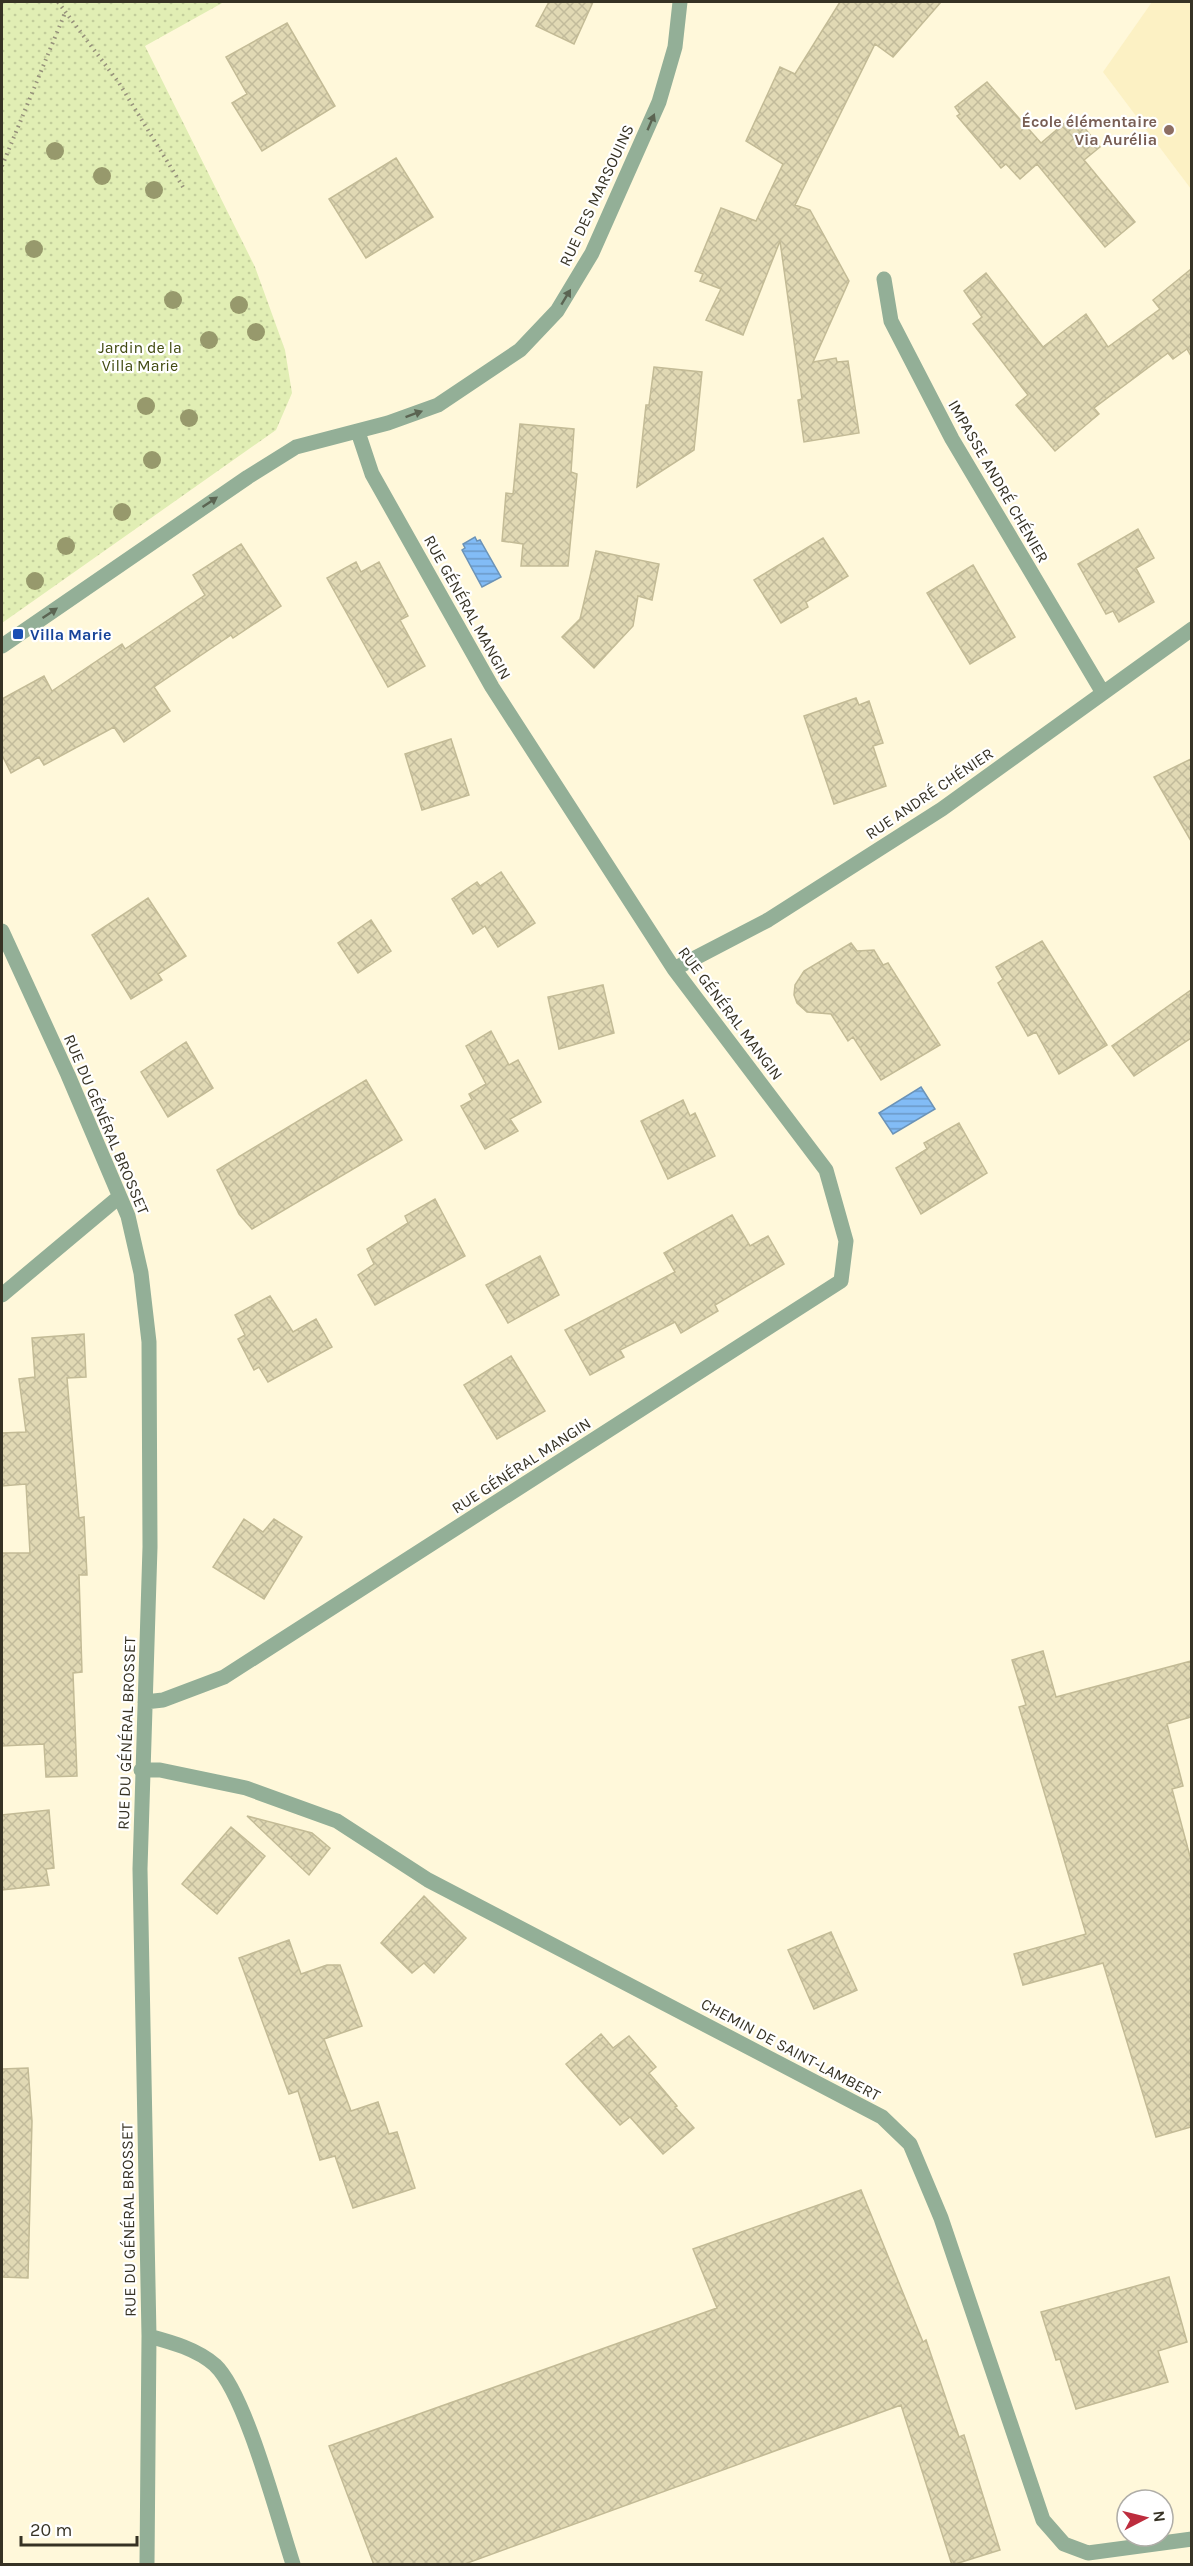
<svg xmlns="http://www.w3.org/2000/svg" width="1193" height="2566" viewBox="0 0 1193 2566" font-family="Karla,sans-serif">
	<style>
		.built { fill: #fcf1c4 }
		.green { fill: url(#green-dots) }
		.water { fill: url(#water-rules); stroke: #6b93b7; stroke-width: 1.5 }
		.building { fill: url(#building-cross-hatch); stroke: #c3bb96; stroke-width: 1.5 }
		.lines { fill: none; stroke-linecap: round; stroke-linejoin: round }
		.path { stroke: #96917b; stroke-width: 4; stroke-dasharray: 1.5 4.5; stroke-linecap: butt }
		.minor { stroke: #93af97; stroke-width: 15 }
		.tree { fill: #97996c }
		.oneway { fill: #5b6452 }
		.education-dot { fill: #8d6e63; stroke: #fff; stroke-width: 2 }
		.transit-dot { fill: #1a4fb4; stroke: #fff; stroke-width: 2 }
		.labels { text-anchor: middle; stroke-width: 4.5; stroke-linejoin: round; paint-order: stroke }
		.education-label { font-size: 16px; font-weight: bold; fill: #785e54; stroke: #fff; text-anchor: end }
		.street-label { font-size: 16px; fill: #363224; stroke: #fff }
		.park-label { font-size: 16px; fill: #424b12; stroke: #fff }
		.transit-label { font-size: 16px; font-weight: bold; fill: #164399; stroke: #fff; text-anchor: start }
	</style>
	<defs>
		<pattern id="green-dots" width="8" height="8" patternUnits="userSpaceOnUse" patternTransform="scale(1.5)"><rect width="8" height="8" fill="#e1eeb4"/><path d="M2 2h.1M6 6h.1" fill="none" stroke="#c2cd9b" stroke-width="1.8" stroke-linecap="round"/></pattern>
		<pattern id="water-rules" width="6" height="5" patternUnits="userSpaceOnUse" patternTransform="scale(1.5)"><rect width="6" height="5" fill="#82bcf6"/><path d="M0 2.5h6" fill="none" stroke="#6b99c7"/></pattern>
		<pattern id="building-cross-hatch" width="8" height="8" patternUnits="userSpaceOnUse" patternTransform="scale(1.5)"><rect width="8" height="8" fill="#e1d9b4"/><path d="M0 0l8 8M0 8l8-8" fill="none" stroke="#c2bb9b"/></pattern>
	</defs>
	<rect width="100%" height="100%" fill="#fff8da"/>
	<path class="built" d="M 1152,2 L 1191,2 L 1191,189 L 1103,72 Z"/>
	<path class="green" d="M 2,2 L 224,2 L 145,46 L 255,267 L 285,350 L 292,393 L 276,430 L 2,623 Z"/>
	<path class="water" d="M 475,537 L 477,541 L 480,540 L 501,577 L 482,587 L 462,550 L 465,548 L 463,544 Z
		M 921,1087 L 935,1109 L 893,1134 L 879,1113 Z"/>
	<path class="building" d="M 549,2 L 593,2 L 574,44 L 536,26 Z
		M 840,2 L 941,2 L 893,57 L 875,44 L 795,205 L 810,210 L 849,281 L 813,362 L 836,358 L 837,362 L 848,361 L 859,433 L 804,442 L 798,400 L 802,399 L 780,241 L 743,335 L 706,320 L 721,289 L 700,281 L 703,274 L 695,271 L 721,208 L 756,221 L 783,164 L 746,141 L 780,67 L 795,74 Z
		M 287,23 L 335,106 L 262,151 L 232,103 L 247,94 L 226,57 Z
		M 987,82 L 1041,143 L 1074,115 L 1100,147 L 1084,160 L 1135,222 L 1105,247 L 1037,164 L 1020,179 L 1006,164 L 1001,168 L 957,116 L 960,114 L 955,107 Z
		M 396,158 L 433,217 L 366,258 L 329,199 Z
		M 1191,269 L 1191,356 L 1187,349 L 1173,359 L 1168,353 L 1094,408 L 1099,414 L 1055,451 L 1016,405 L 1028,395 L 973,324 L 982,317 L 964,291 L 986,273 L 1043,347 L 1086,314 L 1108,347 L 1160,309 L 1153,300 Z
		M 654,367 L 702,372 L 694,450 L 637,487 L 646,405 L 649,405 Z
		M 520,424 L 574,429 L 571,472 L 577,474 L 568,566 L 521,566 L 523,544 L 502,541 L 506,493 L 513,494 Z
		M 1138,529 L 1154,558 L 1136,568 L 1154,602 L 1119,622 L 1113,611 L 1106,614 L 1078,564 Z
		M 823,538 L 848,576 L 806,602 L 808,607 L 781,623 L 754,580 Z
		M 241,544 L 281,606 L 233,638 L 231,635 L 154,687 L 170,711 L 124,742 L 114,727 L 44,765 L 39,757 L 11,773 L 2,755 L 2,699 L 44,676 L 52,691 L 122,644 L 125,649 L 205,595 L 193,575 Z
		M 596,551 L 659,564 L 652,600 L 638,596 L 633,626 L 594,668 L 562,637 L 580,619 Z
		M 356,562 L 361,572 L 379,562 L 408,616 L 400,620 L 425,666 L 388,687 L 327,578 Z
		M 973,565 L 1015,637 L 970,664 L 927,593 Z
		M 856,698 L 859,705 L 869,701 L 883,743 L 873,746 L 886,786 L 834,804 L 804,716 Z
		M 451,739 L 469,795 L 422,810 L 405,754 Z
		M 1191,759 L 1191,841 L 1154,777 Z
		M 501,872 L 535,923 L 498,947 L 485,926 L 473,934 L 452,899 L 477,882 L 480,886 Z
		M 148,898 L 186,956 L 158,974 L 162,980 L 131,999 L 92,935 Z
		M 371,920 L 391,951 L 358,973 L 338,943 Z
		M 1042,941 L 1107,1045 L 1059,1074 L 1036,1032 L 1028,1036 L 998,983 L 1003,979 L 996,967 Z
		M 851,943 L 857,951 L 874,950 L 883,965 L 888,963 L 940,1045 L 881,1080 L 853,1037 L 848,1041 L 831,1014 L 807,1012 L 797,1003 L 794,995 L 795,985 L 804,971 Z
		M 603,985 L 614,1033 L 559,1049 L 548,997 Z
		M 1191,990 L 1191,1038 L 1134,1076 L 1112,1046 Z
		M 491,1031 L 509,1065 L 518,1060 L 541,1102 L 510,1119 L 518,1131 L 485,1149 L 461,1106 L 472,1100 L 469,1094 L 486,1084 L 466,1046 Z
		M 186,1042 L 213,1088 L 168,1117 L 141,1072 Z
		M 366,1080 L 402,1140 L 252,1229 L 239,1214 L 217,1170 Z
		M 683,1100 L 690,1116 L 695,1113 L 715,1156 L 668,1179 L 641,1121 Z
		M 959,1123 L 987,1173 L 921,1214 L 896,1168 L 927,1149 L 924,1143 Z
		M 435,1199 L 465,1256 L 375,1305 L 358,1275 L 374,1264 L 367,1249 L 408,1223 L 405,1216 Z
		M 732,1215 L 750,1246 L 768,1236 L 784,1264 L 715,1305 L 718,1311 L 681,1333 L 675,1322 L 620,1350 L 624,1357 L 590,1375 L 565,1330 L 675,1272 L 664,1253 Z
		M 540,1256 L 559,1295 L 508,1323 L 486,1285 Z
		M 270,1296 L 293,1332 L 316,1319 L 332,1347 L 268,1382 L 259,1367 L 254,1370 L 238,1339 L 245,1335 L 235,1315 Z
		M 84,1334 L 86,1377 L 67,1378 L 79,1518 L 84,1517 L 87,1575 L 79,1575 L 82,1672 L 73,1673 L 77,1776 L 46,1777 L 44,1744 L 2,1746 L 2,1553 L 30,1553 L 26,1484 L 2,1486 L 2,1433 L 26,1432 L 19,1379 L 35,1377 L 32,1338 Z
		M 511,1356 L 545,1411 L 497,1439 L 464,1385 Z
		M 244,1519 L 263,1532 L 274,1519 L 302,1537 L 264,1599 L 213,1567 Z
		M 1043,1651 L 1056,1697 L 1191,1661 L 1191,1717 L 1167,1724 L 1183,1786 L 1172,1789 L 1191,1860 L 1191,2127 L 1156,2137 L 1103,1963 L 1023,1985 L 1014,1954 L 1086,1934 L 1019,1707 L 1026,1705 L 1012,1660 Z
		M 49,1810 L 54,1868 L 46,1869 L 49,1885 L 2,1890 L 2,1815 Z
		M 247,1816 L 312,1833 L 330,1848 L 309,1875 Z
		M 231,1827 L 265,1856 L 217,1914 L 182,1884 Z
		M 424,1896 L 466,1938 L 434,1973 L 424,1963 L 412,1973 L 381,1943 Z
		M 831,1932 L 857,1990 L 814,2009 L 788,1950 Z
		M 289,1940 L 301,1974 L 327,1965 L 340,1965 L 362,2026 L 324,2039 L 351,2111 L 378,2102 L 389,2134 L 397,2132 L 415,2188 L 353,2208 L 335,2156 L 320,2160 L 298,2091 L 289,2094 L 239,1958 Z
		M 601,2034 L 613,2048 L 629,2036 L 656,2067 L 649,2073 L 677,2106 L 675,2107 L 694,2128 L 663,2154 L 630,2117 L 620,2125 L 566,2064 Z
		M 28,2068 L 32,2121 L 28,2278 L 2,2277 L 2,2069 Z
		M 861,2190 L 923,2342 L 926,2340 L 959,2437 L 964,2435 L 1000,2550 L 952,2565 L 901,2405 L 462,2565 L 374,2565 L 329,2446 L 717,2308 L 693,2249 Z
		M 1169,2277 L 1187,2342 L 1158,2351 L 1168,2382 L 1076,2409 L 1060,2359 L 1056,2360 L 1041,2312 Z"/>
	<g class="lines">
		<path class="path" d="M 58,2 L 119,83 L 183,187
			M 2,166 L 65,13"/>
		<path class="minor" d="M 884,279 L 891,321 L 952,439 L 1103,693
			M 2,646 L 248,477 L 296,447 L 388,423 L 438,405 L 520,350 L 557,311 L 592,253 L 659,102 L 675,47 L 680,2
			M 2,931 L 68,1075 L 128,1216 L 141,1273 L 149,1342 L 150,1547 L 140,1869 L 149,2336 L 147,2564
			M 674,969 L 768,920 L 942,809 L 1192,629
			M 2,1295 L 119,1197
			M 145,1702 L 163,1700 L 224,1677 L 841,1281 L 846,1241 L 826,1170 L 674,969 L 492,687 L 372,474 L 358,432
			M 141,1770 L 160,1770 L 246,1788 L 337,1821 L 428,1880 L 882,2117 L 910,2144 L 941,2218 L 1043,2520 L 1064,2544 L 1088,2553 L 1192,2539
			M 149,2336 C 171,2342 197,2349 215,2365 C 246,2394 278,2519 293,2564"/>
	</g>
	<g class="tree">
		<circle cx="55" cy="151" r="9"/>
		<circle cx="102" cy="176" r="9"/>
		<circle cx="154" cy="190" r="9"/>
		<circle cx="34" cy="249" r="9"/>
		<circle cx="173" cy="300" r="9"/>
		<circle cx="239" cy="305" r="9"/>
		<circle cx="256" cy="332" r="9"/>
		<circle cx="209" cy="340" r="9"/>
		<circle cx="146" cy="406" r="9"/>
		<circle cx="189" cy="418" r="9"/>
		<circle cx="152" cy="460" r="9"/>
		<circle cx="122" cy="512" r="9"/>
		<circle cx="66" cy="546" r="9"/>
		<circle cx="35" cy="581" r="9"/>
	</g>
	<defs><path id="oneway-solid" d="M-6-.8H1V-3.2L6.5 0L1 3.2V.8H-6Z" transform="scale(1.5)"/></defs>
	<g class="oneway">
		<use href="#oneway-solid" transform="translate(651 122) rotate(-67)"/>
		<use href="#oneway-solid" transform="translate(566 297) rotate(-59)"/>
		<use href="#oneway-solid" transform="translate(414 414) rotate(-20)"/>
		<use href="#oneway-solid" transform="translate(210 502) rotate(-34)"/>
		<use href="#oneway-solid" transform="translate(50 613) rotate(-34)"/>
	</g>
	<circle class="education-dot" cx="1169" cy="130" r="6"/>
	<rect class="transit-dot" x="12" y="628" width="12" height="12" rx="3"/>
	<g class="labels">
		<g class="education-label">
			<text x="1157" y="127">École élémentaire<tspan x="1157" dy="18">Via Aurélia</tspan></text>
		</g>
		<g class="street-label">
			<text transform="translate(596 195) rotate(-65)" y="6">RUE DES MARSOUINS</text>
			<text transform="translate(999 481) rotate(60)" y="6">IMPASSE ANDRÉ CHÉNIER</text>
			<text transform="translate(468 607) rotate(61)" y="6">RUE GÉNÉRAL MANGIN</text>
			<text transform="translate(929 793) rotate(-34)" y="6">RUE ANDRÉ CHÉNIER</text>
			<text transform="translate(731 1013) rotate(53)" y="6">RUE GÉNÉRAL MANGIN</text>
			<text transform="translate(107 1124) rotate(67)" y="6">RUE DU GÉNÉRAL BROSSET</text>
			<text transform="translate(521 1465) rotate(-33)" y="6">RUE GÉNÉRAL MANGIN</text>
			<text transform="translate(126 1733) rotate(-88)" y="6">RUE DU GÉNÉRAL BROSSET</text>
			<text transform="translate(791 2049) rotate(28)" y="6">CHEMIN DE SAINT-LAMBERT</text>
			<text transform="translate(128 2220) rotate(-91)" y="6">RUE DU GÉNÉRAL BROSSET</text>
		</g>
		<g class="park-label">
			<text x="140" y="353">Jardin de la<tspan x="140" dy="18">Villa Marie</tspan></text>
		</g>
		<g class="transit-label">
			<text x="30" y="640">Villa Marie</text>
		</g>
	</g>
	<rect width="1193" height="2566" fill="none" stroke="#363224" stroke-width="6"/>
	<g transform="translate(1145 2518) rotate(83)"><circle r="28" fill="#ffffff" stroke="#afada7" stroke-width="1.5"/>
	<path d="M0-4.5L10 22L0 15L-10 22Z" fill="#bd2d3e"/>
	<text y="-9" font-size="16" font-weight="bold" text-anchor="middle" fill="#363224">N</text>
	</g>
	<path d="M21 2536v9h116v-9" fill="none" stroke="#363224" stroke-width="3"/>
	<text x="30" y="2536" font-size="18" fill="#363224" stroke="#ffffff" stroke-width="4.5" paint-order="stroke">20 m</text>
</svg>
